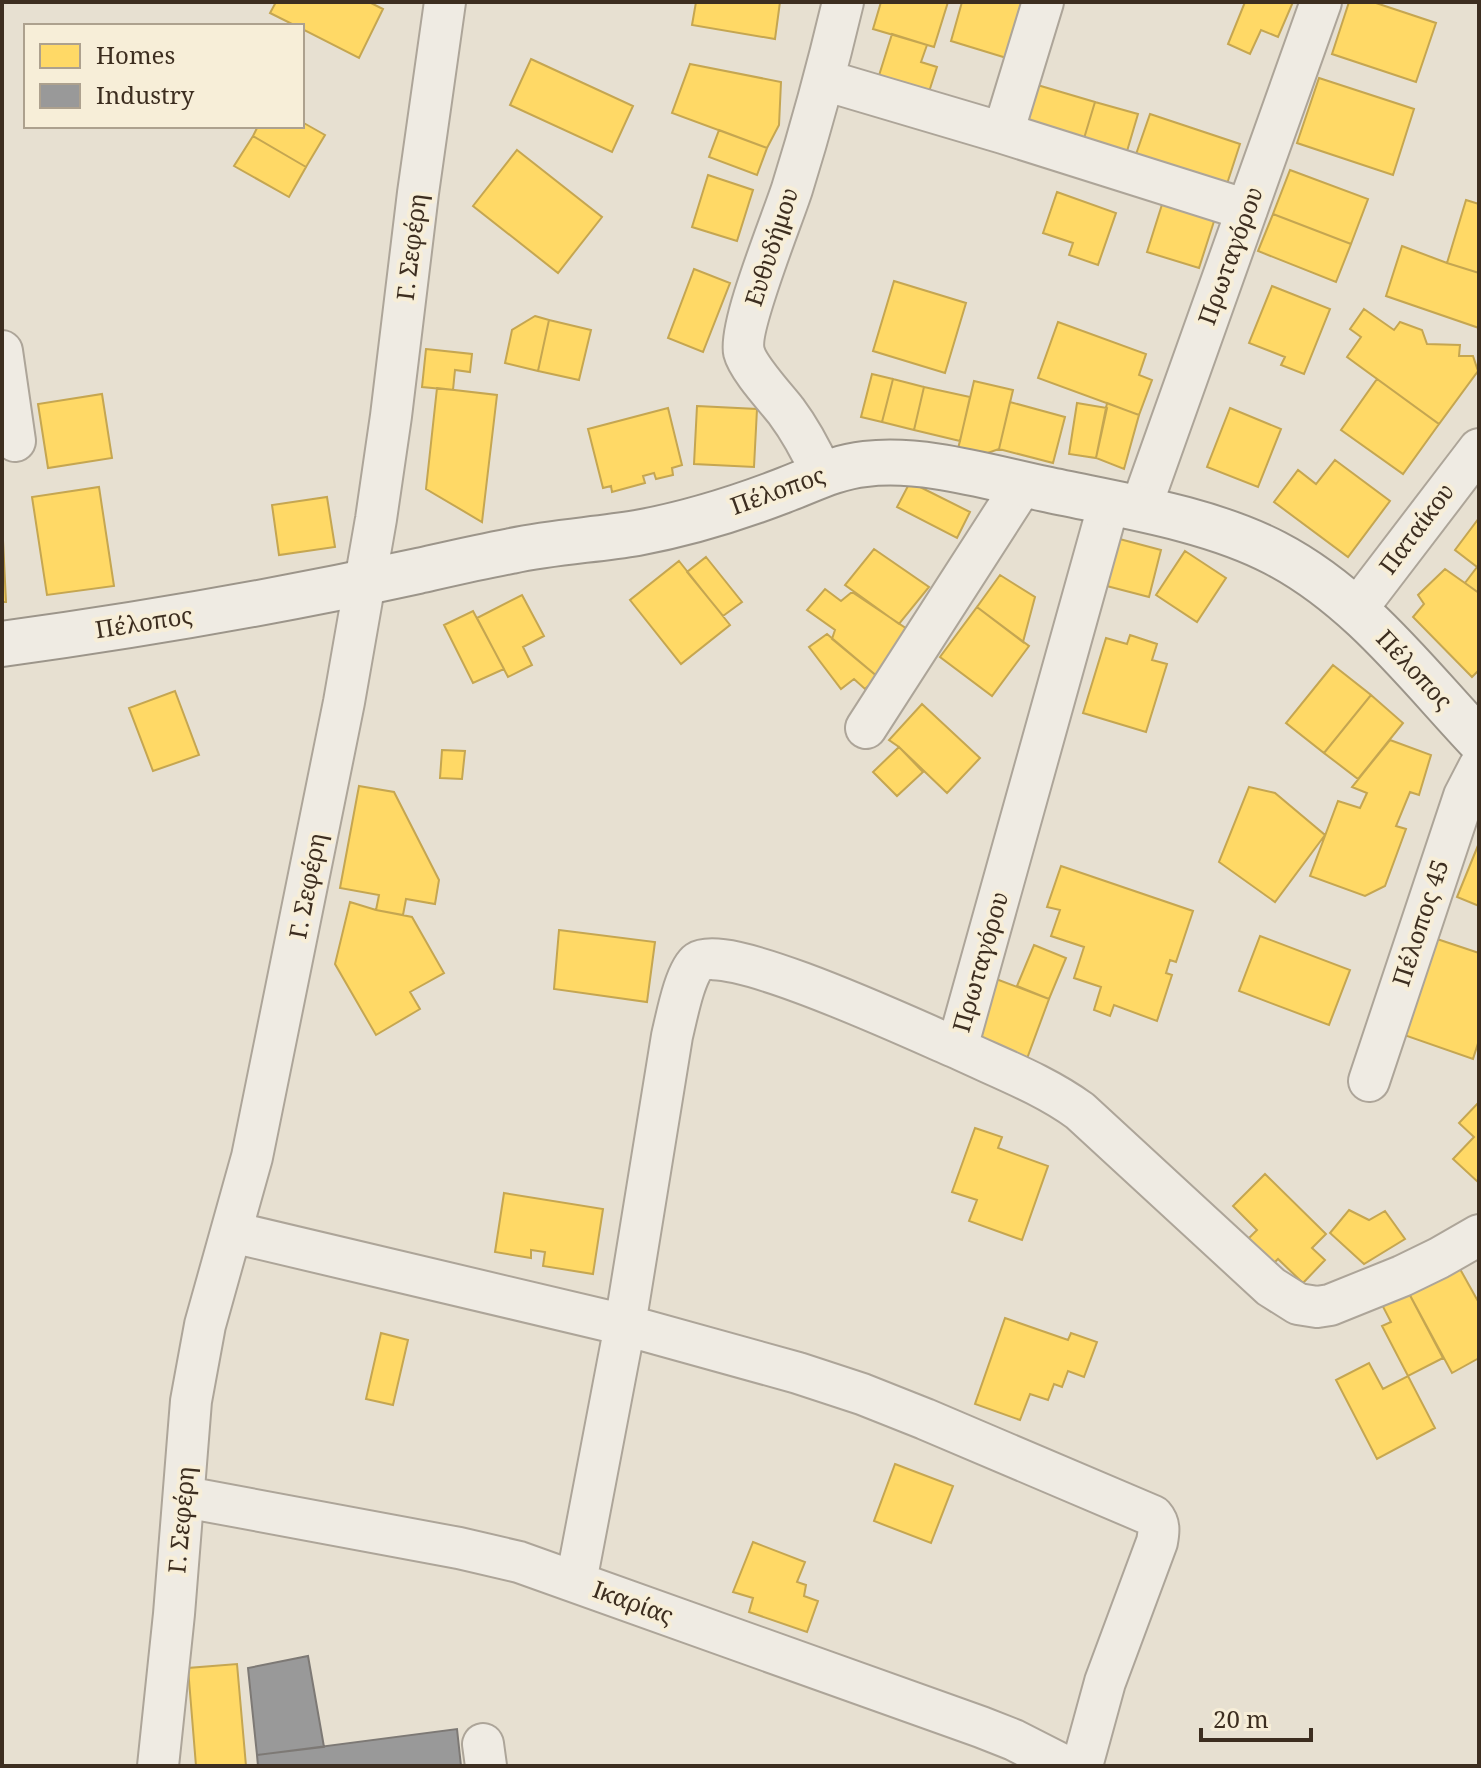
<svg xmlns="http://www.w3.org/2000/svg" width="1481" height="1768" viewBox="0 0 1481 1768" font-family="'Noto Serif',serif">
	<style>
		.homes { fill: #ffd966; stroke: #c5a651; stroke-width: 2 }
		.industry { fill: #999; stroke: #7d7975; stroke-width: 2 }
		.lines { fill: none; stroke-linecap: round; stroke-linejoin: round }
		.street-casing { stroke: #ada599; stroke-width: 44 }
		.secondary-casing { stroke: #9c958a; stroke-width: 48 }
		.street { stroke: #efebe3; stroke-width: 40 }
		.secondary { stroke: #efebe3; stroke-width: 44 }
		.labels { text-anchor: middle; stroke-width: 8; stroke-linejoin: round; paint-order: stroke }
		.street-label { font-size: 24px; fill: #3d2e20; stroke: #f7eed8 }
	</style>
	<rect width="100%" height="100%" fill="#e7e0d1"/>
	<path class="homes" d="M 276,2 L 369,2 L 383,9 L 359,58 L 302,29 L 302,26 L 296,26 L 270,13 Z
		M 696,2 L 780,2 L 775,39 L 692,25 Z
		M 881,2 L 948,2 L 934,47 L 873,29 Z
		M 962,2 L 1021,2 L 1031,5 L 1013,60 L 951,41 Z
		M 1245,2 L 1293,2 L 1278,37 L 1261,30 L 1250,54 L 1228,44 Z
		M 1349,2 L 1373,2 L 1436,23 L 1416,82 L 1332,54 Z
		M 892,34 L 927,45 L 921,62 L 937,67 L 926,101 L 876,85 Z
		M 531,59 L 633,106 L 612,152 L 510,105 Z
		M 690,64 L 781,82 L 779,125 L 767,148 L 672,113 Z
		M 1319,78 L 1414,109 L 1393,175 L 1297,143 Z
		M 1034,84 L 1095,102 L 1082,145 L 1021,128 Z
		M 1095,102 L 1138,114 L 1125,158 L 1082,145 Z
		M 1150,114 L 1240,144 L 1225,190 L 1134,160 Z
		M 302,122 L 325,135 L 306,167 L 253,136 L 258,126 L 302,126 Z
		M 719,130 L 767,148 L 757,175 L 709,157 Z
		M 253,136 L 306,167 L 289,197 L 234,166 Z
		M 517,150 L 602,217 L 558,273 L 473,206 Z
		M 1290,170 L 1368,199 L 1351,244 L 1273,214 Z
		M 708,175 L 753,190 L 737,241 L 692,227 Z
		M 1057,192 L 1116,213 L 1098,265 L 1069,255 L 1073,243 L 1043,233 Z
		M 1165,195 L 1217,212 L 1199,268 L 1147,252 Z
		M 1466,200 L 1479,204 L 1479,273 L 1447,263 Z
		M 1273,214 L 1351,244 L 1336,282 L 1258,251 Z
		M 1402,246 L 1447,263 L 1479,273 L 1479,328 L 1386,296 Z
		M 694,269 L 730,283 L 703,352 L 668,338 Z
		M 894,281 L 966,303 L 945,373 L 873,351 Z
		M 1272,286 L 1330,309 L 1304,374 L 1281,365 L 1285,357 L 1249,343 Z
		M 1364,309 L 1394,330 L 1400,322 L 1422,330 L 1427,344 L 1460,345 L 1459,356 L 1473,356 L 1478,371 L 1439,424 L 1347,357 L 1361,337 L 1350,329 Z
		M 535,316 L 549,320 L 538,371 L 505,363 L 512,330 Z
		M 549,320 L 591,330 L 579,380 L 538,371 Z
		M 1058,322 L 1146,354 L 1139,375 L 1152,380 L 1139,415 L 1038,378 Z
		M 426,349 L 472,354 L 470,372 L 455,370 L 453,390 L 422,387 Z
		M 872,374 L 893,379 L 882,422 L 861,417 Z
		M 893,379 L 924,387 L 914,430 L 882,422 Z
		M 1377,379 L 1439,424 L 1403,474 L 1341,430 Z
		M 974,381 L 1013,390 L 999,449 L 982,455 L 958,449 Z
		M 924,387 L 970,397 L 960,441 L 914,430 Z
		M 437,388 L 497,395 L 482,522 L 426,489 Z
		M 102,394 L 112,458 L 48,468 L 38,404 Z
		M 1010,402 L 1065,417 L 1053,463 L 999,449 Z
		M 1077,403 L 1107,408 L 1096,458 L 1069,454 Z
		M 1107,403 L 1139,415 L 1124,469 L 1096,458 Z
		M 697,406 L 757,409 L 754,467 L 694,464 Z
		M 668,408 L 682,465 L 672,468 L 673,475 L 656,479 L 654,473 L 643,476 L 645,483 L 612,492 L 611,486 L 603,488 L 588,429 Z
		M 1230,408 L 1281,429 L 1258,487 L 1207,467 Z
		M 1335,460 L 1390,501 L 1348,557 L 1274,502 L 1298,470 L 1316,484 Z
		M 910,482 L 970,512 L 957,538 L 897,507 Z
		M 99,487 L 114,586 L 47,595 L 32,497 Z
		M 327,497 L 335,547 L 279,555 L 272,505 Z
		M 1479,518 L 1479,593 L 1465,583 L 1477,567 L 1455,550 Z
		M 2,520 L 6,602 L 2,602 Z
		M 1112,537 L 1161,550 L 1149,597 L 1099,584 Z
		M 874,549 L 929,587 L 899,624 L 845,585 Z
		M 1185,551 L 1226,578 L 1197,622 L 1156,595 Z
		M 706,557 L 742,602 L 723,616 L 687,572 Z
		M 679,561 L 730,625 L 681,664 L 630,600 Z
		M 1445,569 L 1479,593 L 1479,670 L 1472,677 L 1413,617 L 1424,604 L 1418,595 Z
		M 1000,575 L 1035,597 L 1023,642 L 977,607 Z
		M 825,589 L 841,601 L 852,592 L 913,633 L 878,677 L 832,639 L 835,630 L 807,610 Z
		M 522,595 L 544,636 L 523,647 L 532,665 L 508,677 L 477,618 Z
		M 977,607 L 1029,646 L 992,696 L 940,657 Z
		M 473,611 L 504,669 L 473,683 L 444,625 Z
		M 827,634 L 878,677 L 865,689 L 854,679 L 841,689 L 809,647 Z
		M 1130,635 L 1157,644 L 1152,660 L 1167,664 L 1146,732 L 1083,713 L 1106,638 L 1127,644 Z
		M 1333,665 L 1371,695 L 1324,753 L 1286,723 Z
		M 175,691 L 199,755 L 153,771 L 129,708 Z
		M 1371,695 L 1403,723 L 1358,779 L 1324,753 Z
		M 922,704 L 980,758 L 947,793 L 899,747 L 889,740 Z
		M 1390,740 L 1431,755 L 1419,795 L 1410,792 L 1396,826 L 1406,829 L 1385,886 L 1365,896 L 1310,876 L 1338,801 L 1360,808 L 1367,793 L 1352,787 Z
		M 899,747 L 923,772 L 897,796 L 873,772 Z
		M 442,750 L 465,751 L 462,779 L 440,778 Z
		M 359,786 L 394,792 L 439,880 L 435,904 L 406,899 L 403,915 L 376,910 L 379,895 L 340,888 Z
		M 1249,787 L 1275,793 L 1325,835 L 1275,902 L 1219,862 Z
		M 1479,843 L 1479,906 L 1457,897 Z
		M 1061,866 L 1193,911 L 1176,962 L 1170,960 L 1166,973 L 1172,975 L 1157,1021 L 1114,1005 L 1110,1016 L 1094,1010 L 1101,987 L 1074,978 L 1084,947 L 1051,936 L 1060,910 L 1047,907 Z
		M 350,902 L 376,910 L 412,917 L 444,973 L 410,992 L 420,1009 L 376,1035 L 335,964 Z
		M 559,930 L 655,942 L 647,1002 L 554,989 Z
		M 1260,936 L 1350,970 L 1329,1025 L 1239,991 Z
		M 1437,939 L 1479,953 L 1479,1040 L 1473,1059 L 1404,1035 Z
		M 1034,945 L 1066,958 L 1049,999 L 1017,986 Z
		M 996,979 L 1049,999 L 1025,1064 L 973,1045 Z
		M 1479,1102 L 1479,1183 L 1453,1159 L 1474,1137 L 1459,1123 Z
		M 975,1128 L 1002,1137 L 998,1148 L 1048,1166 L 1022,1240 L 969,1221 L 977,1200 L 952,1192 Z
		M 1265,1174 L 1326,1234 L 1312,1248 L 1325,1260 L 1303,1283 L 1278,1259 L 1269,1268 L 1244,1243 L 1257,1230 L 1233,1206 Z
		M 504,1193 L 603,1209 L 593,1274 L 543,1266 L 545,1252 L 531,1250 L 531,1258 L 495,1252 Z
		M 1349,1210 L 1369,1220 L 1385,1211 L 1405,1239 L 1364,1264 L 1330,1233 Z
		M 1455,1260 L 1479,1303 L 1479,1358 L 1452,1373 L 1405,1286 Z
		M 1405,1286 L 1443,1358 L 1408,1376 L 1382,1326 L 1391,1322 L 1379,1299 Z
		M 1005,1318 L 1068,1340 L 1071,1333 L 1097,1342 L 1084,1377 L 1068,1371 L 1062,1387 L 1054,1384 L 1048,1400 L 1030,1394 L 1020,1420 L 975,1404 Z
		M 381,1333 L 408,1340 L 393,1405 L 366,1399 Z
		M 1369,1363 L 1383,1389 L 1408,1376 L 1435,1428 L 1377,1459 L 1336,1380 Z
		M 895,1464 L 953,1486 L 931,1543 L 874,1521 Z
		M 753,1542 L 805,1562 L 797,1582 L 806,1585 L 804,1596 L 818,1601 L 807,1632 L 749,1612 L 753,1598 L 733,1592 Z
		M 237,1664 L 246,1766 L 196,1766 L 188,1668 Z"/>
	<path class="industry" d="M 308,1656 L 324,1747 L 257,1755 L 248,1668 Z
		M 457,1729 L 461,1766 L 258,1766 L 257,1755 Z"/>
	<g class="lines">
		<g class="street-casing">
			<path id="street" d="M 824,80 L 1003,133 L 1247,210
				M 1003,133 L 1043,2
				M 2,351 L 15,441
				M 822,474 C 812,452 801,431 786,411 C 775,397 748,368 744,352 C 738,327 782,220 792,189 C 811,128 828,65 843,2
				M 1109,503 L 957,1048 C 999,1068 1043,1084 1080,1111 L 1271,1287 L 1298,1304 L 1317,1307 L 1330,1305 L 1402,1276 L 1439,1258 L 1479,1235
				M 1140,510 L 1321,2
				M 1356,610 L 1479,449
				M 866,728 L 1023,484
				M 1369,1081 L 1464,796 L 1479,767
				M 232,1232 L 625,1325 L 798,1373 L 862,1394 L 925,1419 L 1153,1516 C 1160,1524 1159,1531 1157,1542 L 1105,1682 L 1082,1766
				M 185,1497 L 459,1548 L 519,1562 L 981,1727 L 1014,1740 L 1065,1766
				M 576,1582 L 625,1325 L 672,1036 C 676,1020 685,971 698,962 C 728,942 919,1032 957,1048
				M 483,1744 L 486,1766
				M 158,1766 L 174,1614 L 191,1401 L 205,1325 L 252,1157 L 344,702 L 376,519 L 391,416 L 418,193 L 445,2"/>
		</g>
		<g class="secondary-casing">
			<path id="secondary" d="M 2,644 C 141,625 280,601 418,571 C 449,564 479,557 511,551 C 552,542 595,540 637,533 C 686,524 735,509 782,491 C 809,481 835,467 865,464 C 923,457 988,477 1045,489 C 1119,505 1208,518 1275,553 C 1358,596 1416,673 1479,740"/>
		</g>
		<use href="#street" class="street"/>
		<use href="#secondary" class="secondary"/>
	</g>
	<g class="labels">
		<g class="street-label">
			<text transform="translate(412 247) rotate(-83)" y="8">Γ. Σεφέρη</text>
			<text transform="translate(772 247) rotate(-72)" y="8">Ευθυδήμου</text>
			<text transform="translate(1231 256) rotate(-70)" y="8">Πρωταγόρου</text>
			<text transform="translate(778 491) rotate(-20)" y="8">Πέλοπος</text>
			<text transform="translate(1417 529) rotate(-53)" y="8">Παταίκου</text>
			<text transform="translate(144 623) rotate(-9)" y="8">Πέλοπος</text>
			<text transform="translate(1414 670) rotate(47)" y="8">Πέλοπος</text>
			<text transform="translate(308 886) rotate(-79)" y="8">Γ. Σεφέρη</text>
			<text transform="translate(1421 923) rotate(-72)" y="8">Πέλοπος 45</text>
			<text transform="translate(981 962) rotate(-74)" y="8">Πρωταγόρου</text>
			<text transform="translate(182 1520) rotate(-85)" y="8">Γ. Σεφέρη</text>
			<text transform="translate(633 1603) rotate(20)" y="8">Ικαρίας</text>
		</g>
	</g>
	<rect width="1481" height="1768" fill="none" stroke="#3d2e20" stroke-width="8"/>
	<rect x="24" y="24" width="280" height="104" fill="#f7eed8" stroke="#ada18e" stroke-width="2"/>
	<rect x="40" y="44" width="40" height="24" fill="#ffd966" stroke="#ada18e" stroke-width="2"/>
	<text x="96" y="64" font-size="24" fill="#3d2e20">Homes</text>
	<rect x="40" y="84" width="40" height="24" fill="#999999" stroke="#ada18e" stroke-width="2"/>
	<text x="96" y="104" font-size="24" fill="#3d2e20">Industry</text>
	<path d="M1201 1728v12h110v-12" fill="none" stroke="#3d2e20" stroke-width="4"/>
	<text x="1213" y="1728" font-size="24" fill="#3d2e20" stroke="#f7eed8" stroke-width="6" paint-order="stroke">20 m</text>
</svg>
